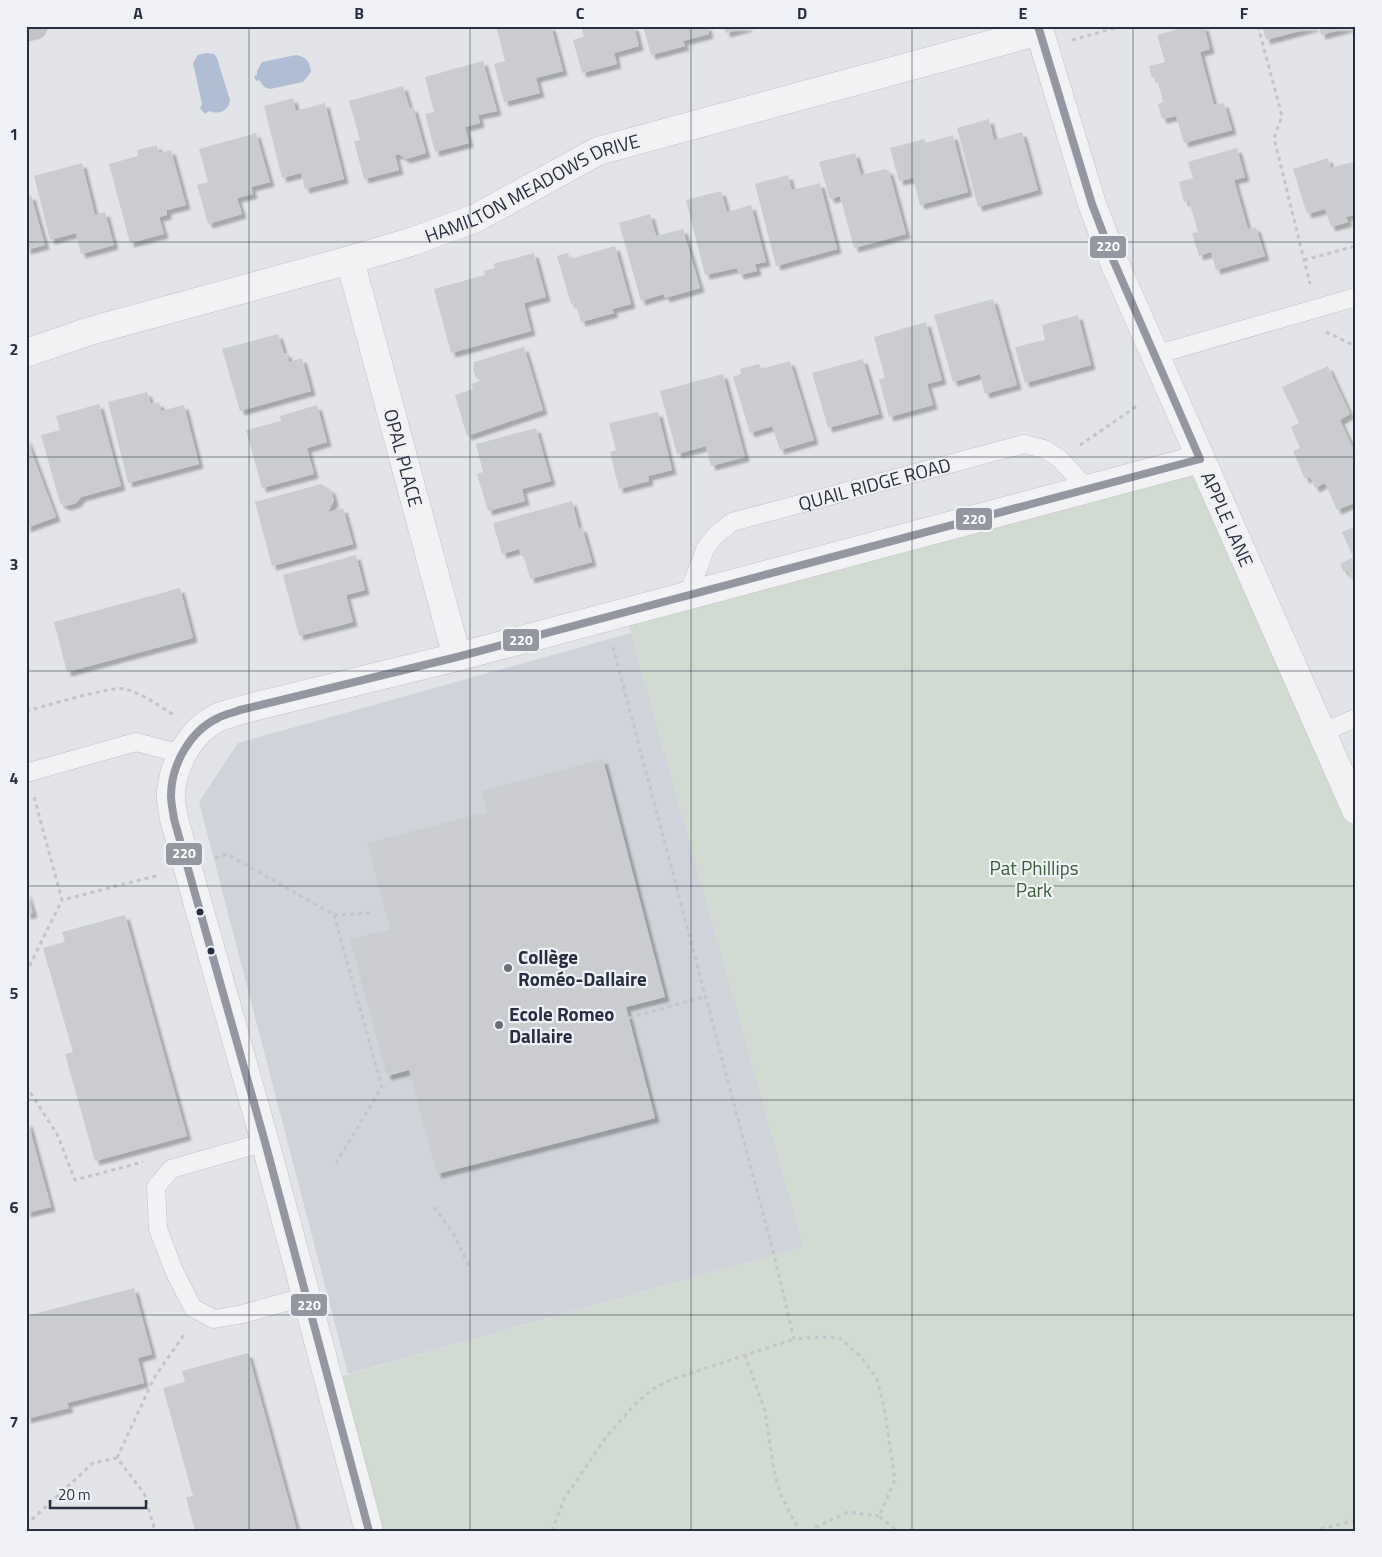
<svg xmlns="http://www.w3.org/2000/svg" width="1382" height="1557" viewBox="0 0 1382 1557" font-family="'Titillium Web',sans-serif">
	<style>
		.built { fill: #d0d3da }
		.green { fill: #d2dbd2 }
		.water { fill: #b0bed3 }
		.building { fill: #cacccf; filter: url(#shadow) }
		.lines { fill: none; stroke-linecap: round; stroke-linejoin: round }
		.lane-casing { stroke: #c0c2c5; stroke-width: 19 }
		.street-casing { stroke: #c0c2c5; stroke-width: 29 }
		.path { stroke: #c4c5cb; stroke-width: 3; stroke-dasharray: 4 4; stroke-linecap: butt }
		.lane { stroke: #f2f2f4; stroke-width: 18 }
		.street { stroke: #f2f2f4; stroke-width: 28 }
		.secondary { stroke: #c3c4ca; stroke-width: 28 }
		.bus-1-casing { stroke: #f0f2f7; stroke-width: 11 }
		.bus-1 { stroke: #9497a0; stroke-width: 8 }
		.grid { fill: none; stroke: #282f41; stroke-width: 1; stroke-opacity: 0.55 }
		.bus-dot { fill: #282f41; stroke: #f0f2f7; stroke-width: 2 }
		.poi-dot { fill: #696e7b; stroke: #f0f2f7; stroke-width: 2 }
		.labels { text-anchor: middle; stroke-width: 4.5; stroke-linejoin: round; paint-order: stroke }
		.street-label { font-size: 19px; fill: #282f41; stroke: #f0f2f7 }
		.park-label { font-size: 19px; fill: #395d35; stroke: #f0f2f7 }
		.poi-label { font-size: 19px; font-weight: bold; fill: #282f41; stroke: #f0f2f7; text-anchor: start }
		.line-badge { stroke: #f0f2f7; stroke-width: 2 }
		.badge-label { font-size: 14px; text-anchor: middle; font-weight: bold; fill: #fff }
		.neatline { fill: none; stroke: #282f41; stroke-width: 2 }
		.grid-label { font-size: 16px; text-anchor: middle; font-weight: bold; fill: #282f41 }
	</style>
	<defs>
		<filter id="shadow"><feDropShadow dx="4.5" dy="4.5" stdDeviation="1" flood-color="#0004"/></filter>
	</defs>
	<rect width="100%" height="100%" fill="#e2e4e7"/>
	<path class="built" d="M 631,633 L 804,1247 L 348,1374 L 199,802 L 238,743 Z"/>
	<path class="green" d="M 1200,459 L 1356,810 L 1356,1531 L 369,1531 L 329,1380 L 804,1247 L 625,612 Z"/>
	<path class="water" d="M 206,53 L 214,54 L 217,58 L 230,100 C 229,111 219,115 209,111 L 205,114 L 200,108 L 202,104 L 193,63 L 198,55 Z
		M 296,55 C 307,57 310,62 311,72 L 303,82 L 270,89 L 264,87 L 259,80 L 256,81 L 254,76 L 257,75 L 257,71 L 262,62 Z"/>
	<path class="building" d="M 496,26 L 551,26 L 563,71 L 536,78 L 540,93 L 504,102 L 494,64 L 505,61 Z
		M 581,26 L 634,26 L 639,46 L 614,53 L 617,64 L 582,73 L 573,40 L 584,37 Z
		M 643,26 L 707,26 L 709,34 L 683,41 L 685,46 L 651,55 Z
		M 724,26 L 748,26 L 748,27 L 726,33 Z
		M 1188,26 L 1204,26 L 1210,49 L 1200,52 L 1214,105 L 1224,103 L 1232,130 L 1184,143 L 1176,116 L 1162,119 L 1158,104 L 1163,102 L 1160,90 L 1156,77 L 1152,78 L 1149,66 L 1165,62 L 1157,35 Z
		M 1262,26 L 1314,26 L 1314,27 L 1266,40 Z
		M 1319,26 L 1351,26 L 1351,27 L 1321,35 Z
		M 483,61 L 497,111 L 478,115 L 480,123 L 465,127 L 469,143 L 435,152 L 425,114 L 434,112 L 425,77 Z
		M 403,86 L 410,109 L 413,107 L 426,153 L 406,159 L 399,154 L 395,155 L 399,170 L 364,179 L 354,141 L 360,140 L 349,101 Z
		M 293,98 L 296,111 L 325,103 L 344,179 L 305,189 L 301,173 L 282,178 L 264,106 Z
		M 989,119 L 994,140 L 1022,132 L 1038,190 L 978,207 L 957,128 Z
		M 256,133 L 270,182 L 251,187 L 253,194 L 237,198 L 242,214 L 208,224 L 197,185 L 208,182 L 199,149 Z
		M 953,135 L 968,192 L 920,205 L 913,178 L 899,181 L 890,148 L 924,139 L 926,143 Z
		M 157,145 L 159,153 L 171,150 L 186,205 L 167,210 L 167,215 L 159,217 L 164,234 L 130,243 L 109,164 L 138,156 L 137,150 Z
		M 1237,148 L 1245,177 L 1234,180 L 1248,229 L 1256,227 L 1265,256 L 1216,270 L 1211,252 L 1199,256 L 1192,233 L 1198,232 L 1189,201 L 1184,202 L 1179,182 L 1193,178 L 1188,162 Z
		M 855,153 L 861,175 L 885,169 L 889,171 L 906,234 L 854,248 L 840,196 L 830,199 L 819,162 Z
		M 1328,158 L 1331,168 L 1356,161 L 1356,214 L 1346,217 L 1348,222 L 1331,227 L 1325,209 L 1307,214 L 1293,169 Z
		M 82,163 L 95,215 L 105,212 L 114,245 L 81,254 L 76,233 L 50,240 L 34,176 Z
		M 788,175 L 792,190 L 820,183 L 837,249 L 776,266 L 755,184 Z
		M 721,191 L 727,212 L 751,205 L 766,262 L 755,264 L 757,271 L 739,275 L 737,268 L 705,275 L 686,200 Z
		M 31,195 L 45,245 L 26,250 L 26,197 Z
		M 650,214 L 656,236 L 683,229 L 700,288 L 665,298 L 664,294 L 641,301 L 619,223 Z
		M 615,246 L 631,304 L 612,309 L 614,313 L 581,322 L 575,303 L 571,304 L 557,256 L 568,253 L 570,259 Z
		M 534,253 L 546,297 L 524,303 L 531,331 L 451,353 L 434,289 L 485,275 L 484,271 L 495,268 L 493,264 Z
		M 993,299 L 1017,385 L 985,394 L 980,374 L 953,382 L 934,315 Z
		M 1078,315 L 1091,365 L 1025,383 L 1015,347 L 1045,340 L 1042,325 Z
		M 926,322 L 942,380 L 927,384 L 933,405 L 889,417 L 879,379 L 885,378 L 874,337 Z
		M 278,334 L 284,353 L 287,353 L 289,362 L 302,358 L 311,391 L 240,411 L 222,349 Z
		M 524,347 L 543,410 L 467,436 L 455,395 L 473,389 L 471,384 L 480,381 L 479,378 L 476,378 L 473,369 L 474,362 Z
		M 863,359 L 879,414 L 828,428 L 812,373 Z
		M 790,361 L 814,440 L 780,450 L 772,426 L 750,433 L 733,377 L 741,374 L 740,369 L 759,364 L 761,369 Z
		M 1328,366 L 1350,414 L 1340,420 L 1356,455 L 1356,502 L 1337,510 L 1325,483 L 1315,488 L 1310,477 L 1305,479 L 1293,451 L 1300,448 L 1291,427 L 1299,423 L 1282,387 Z
		M 723,374 L 745,457 L 711,466 L 706,446 L 677,454 L 660,391 Z
		M 147,392 L 151,404 L 159,402 L 161,411 L 184,405 L 199,464 L 128,483 L 108,402 Z
		M 99,404 L 121,486 L 81,497 L 76,503 L 66,506 L 60,503 L 41,435 L 60,430 L 56,416 Z
		M 317,405 L 327,442 L 307,448 L 314,474 L 262,488 L 246,430 L 281,421 L 280,416 Z
		M 658,412 L 672,470 L 648,476 L 649,481 L 619,489 L 610,452 L 616,450 L 609,423 Z
		M 536,428 L 551,481 L 522,489 L 525,501 L 488,511 L 477,474 L 483,472 L 476,444 Z
		M 26,437 L 56,517 L 26,528 Z
		M 321,484 L 331,490 L 334,501 L 328,512 L 343,508 L 353,544 L 272,566 L 255,502 Z
		M 572,501 L 579,529 L 582,527 L 592,562 L 530,579 L 524,556 L 521,556 L 519,549 L 502,554 L 493,523 Z
		M 1356,526 L 1356,588 L 1347,570 L 1344,572 L 1340,564 L 1353,557 L 1342,532 Z
		M 356,555 L 365,590 L 346,595 L 353,622 L 299,636 L 283,575 Z
		M 180,588 L 193,638 L 67,672 L 54,622 Z
		M 603,759 L 665,997 L 626,1007 L 655,1118 L 437,1174 L 409,1070 L 387,1076 L 350,939 L 390,929 L 367,843 L 487,812 L 481,791 Z
		M 26,890 L 33,913 L 26,915 Z
		M 125,915 L 187,1136 L 95,1161 L 65,1054 L 73,1052 L 43,948 L 65,942 L 62,932 Z
		M 28,1122 L 51,1207 L 26,1213 L 26,1123 Z
		M 134,1288 L 152,1354 L 138,1358 L 144,1383 L 67,1403 L 69,1408 L 26,1419 L 26,1316 Z
		M 248,1353 L 297,1531 L 195,1531 L 186,1497 L 193,1496 L 163,1388 L 185,1382 L 182,1371 Z"/>
	<g class="lines">
		<g class="lane-casing">
			<g id="lane">
				<path d="M 1155,355 L 1356,297"/>
				<path id="s1" d="M 688,595 L 706,547 L 716,535 L 732,522 L 1024,444 L 1044,449 L 1060,459 L 1087,489"/>
				<path d="M 1321,733 L 1356,718"/>
				<path d="M 26,773 L 136,742 L 182,754"/>
				<path d="M 265,1142 L 171,1169 L 156,1187 L 158,1229 L 175,1273 L 193,1308 L 214,1319 L 243,1314 L 307,1296"/>
			</g>
		</g>
		<g class="street-casing">
			<g id="street">
				<path id="s2" d="M 1038,26 L 1092,204 L 1114,262 L 1356,810"/>
				<path id="s3" d="M 350,260 L 457,657"/>
				<path id="s4" d="M 26,353 L 90,331 L 350,260 L 414,241 L 476,218 L 598,151 L 1040,31"/>
				<path d="M 369,1531 L 265,1142 L 174,819 C 173,811 170,801 171,792 C 174,762 191,730 219,717 C 230,713 242,710 253,707 L 457,657 L 1200,459"/>
			</g>
		</g>
		<path class="path" d="M 1258,26 L 1282,116 L 1274,138 L 1310,284
			M 1072,40 L 1122,26
			M 1304,260 L 1356,246
			M 1326,332 L 1353,345 L 1356,352
			M 1080,445 L 1137,406
			M 613,647 L 774,1255 L 794,1339 L 820,1337 L 840,1338 L 862,1358 L 877,1379 L 884,1407 L 895,1480 L 879,1516 L 897,1531
			M 26,711 C 43,707 113,685 125,689 C 143,694 158,705 174,715
			M 34,797 L 62,900 L 159,875
			M 215,858 L 227,854 L 334,915 L 372,913
			M 334,915 L 382,1087 L 336,1163
			M 26,973 L 62,900
			M 629,1018 L 704,997
			M 26,1086 L 57,1134 L 75,1180 L 143,1162
			M 434,1207 L 453,1233 L 470,1268
			M 745,1355 L 765,1411 L 774,1471 L 780,1493 L 799,1531
			M 117,1458 L 154,1378 L 186,1332
			M 26,1525 L 93,1463 L 117,1458 L 144,1493 L 155,1531
			M 552,1531 L 564,1499 L 604,1440 L 633,1406 L 651,1390 L 670,1380 L 794,1339
			M 808,1531 L 848,1512 L 879,1516
			M 1313,1531 L 1356,1520"/>
		<use href="#lane" class="lane"/>
		<use href="#street" class="street"/>
		<path class="secondary" d="M 26,28 L 34,26"/>
		<g class="bus-1-casing">
			<path id="bus-1" d="M 1038,26 L 1092,204 L 1114,262 L 1200,459
				M 369,1531 L 265,1142 L 174,819 C 173,811 171,803 171,796 C 171,765 190,731 218,718 C 225,714 233,713 240,710 L 457,657 L 1200,459"/>
		</g>
		<use href="#bus-1" class="bus-1"/>
	</g>
	<path class="grid" d="M 249,26 L 249,1531M 470,26 L 470,1531M 691,26 L 691,1531M 912,26 L 912,1531M 1133,26 L 1133,1531M 26,242 L 1356,242M 26,457 L 1356,457M 26,671 L 1356,671M 26,886 L 1356,886M 26,1100 L 1356,1100M 26,1315 L 1356,1315"/>
	<g class="bus-dot">
		<circle cx="200" cy="912" r="4.5"/>
		<circle cx="211" cy="951" r="4.5"/>
	</g>
	<g class="poi-dot">
		<circle cx="508" cy="968" r="5"/>
		<circle cx="499" cy="1025" r="5"/>
	</g>
	<g class="labels">
		<g class="street-label">
			<text dy="7" stroke="none"><textPath href="#s4" startOffset="534">HAMILTON MEADOWS DRIVE</textPath></text>
			<text dy="7" stroke="none"><textPath href="#s3" startOffset="205">OPAL PLACE</textPath></text>
			<text dy="7" stroke="none"><textPath href="#s1" startOffset="235">QUAIL RIDGE ROAD</textPath></text>
			<text dy="7" stroke="none"><textPath href="#s2" startOffset="529">APPLE LANE</textPath></text>
		</g>
		<g class="park-label">
			<text x="1034" y="875">Pat Phillips<tspan x="1034" dy="22">Park</tspan></text>
		</g>
		<g class="poi-label">
			<text x="518" y="964">Collège<tspan x="518" dy="22">Roméo-Dallaire</tspan></text>
			<text x="509" y="1021">Ecole Romeo<tspan x="509" dy="22">Dallaire</tspan></text>
		</g>
	</g>
	<g class="line-badge">
		<rect x="1089" y="235" width="38" height="24" rx="5" fill="#9497a0"/>
		<rect x="955" y="507" width="38" height="24" rx="5" fill="#9497a0"/>
		<rect x="502" y="628" width="38" height="24" rx="5" fill="#9497a0"/>
		<rect x="165" y="842" width="38" height="24" rx="5" fill="#9497a0"/>
		<rect x="290" y="1293" width="38" height="24" rx="5" fill="#9497a0"/>
	</g>
	<g class="badge-label">
		<text x="1108" y="251">220</text>
		<text x="974" y="524">220</text>
		<text x="521" y="645">220</text>
		<text x="184" y="858">220</text>
		<text x="309" y="1310">220</text>
	</g>
	<rect width="1382" height="1557" fill="none" stroke="#f0f2f7" stroke-width="55"/>
	<path d="M50 1500v8h96v-8" fill="none" stroke="#282f41" stroke-width="2.5"/>
	<text x="58" y="1500" font-size="15" fill="#282f41" stroke="#f0f2f7" stroke-width="4" paint-order="stroke">20 m</text>
	<rect x="28" y="28" width="1326" height="1502" class="neatline"/>
	<g class="grid-label">
		<text x="138" y="19">A</text>
		<text x="359" y="19">B</text>
		<text x="580" y="19">C</text>
		<text x="802" y="19">D</text>
		<text x="1023" y="19">E</text>
		<text x="1244" y="19">F</text>
		<text x="14" y="140">1</text>
		<text x="14" y="355">2</text>
		<text x="14" y="570">3</text>
		<text x="14" y="784">4</text>
		<text x="14" y="999">5</text>
		<text x="14" y="1213">6</text>
		<text x="14" y="1428">7</text>
	</g>
</svg>
